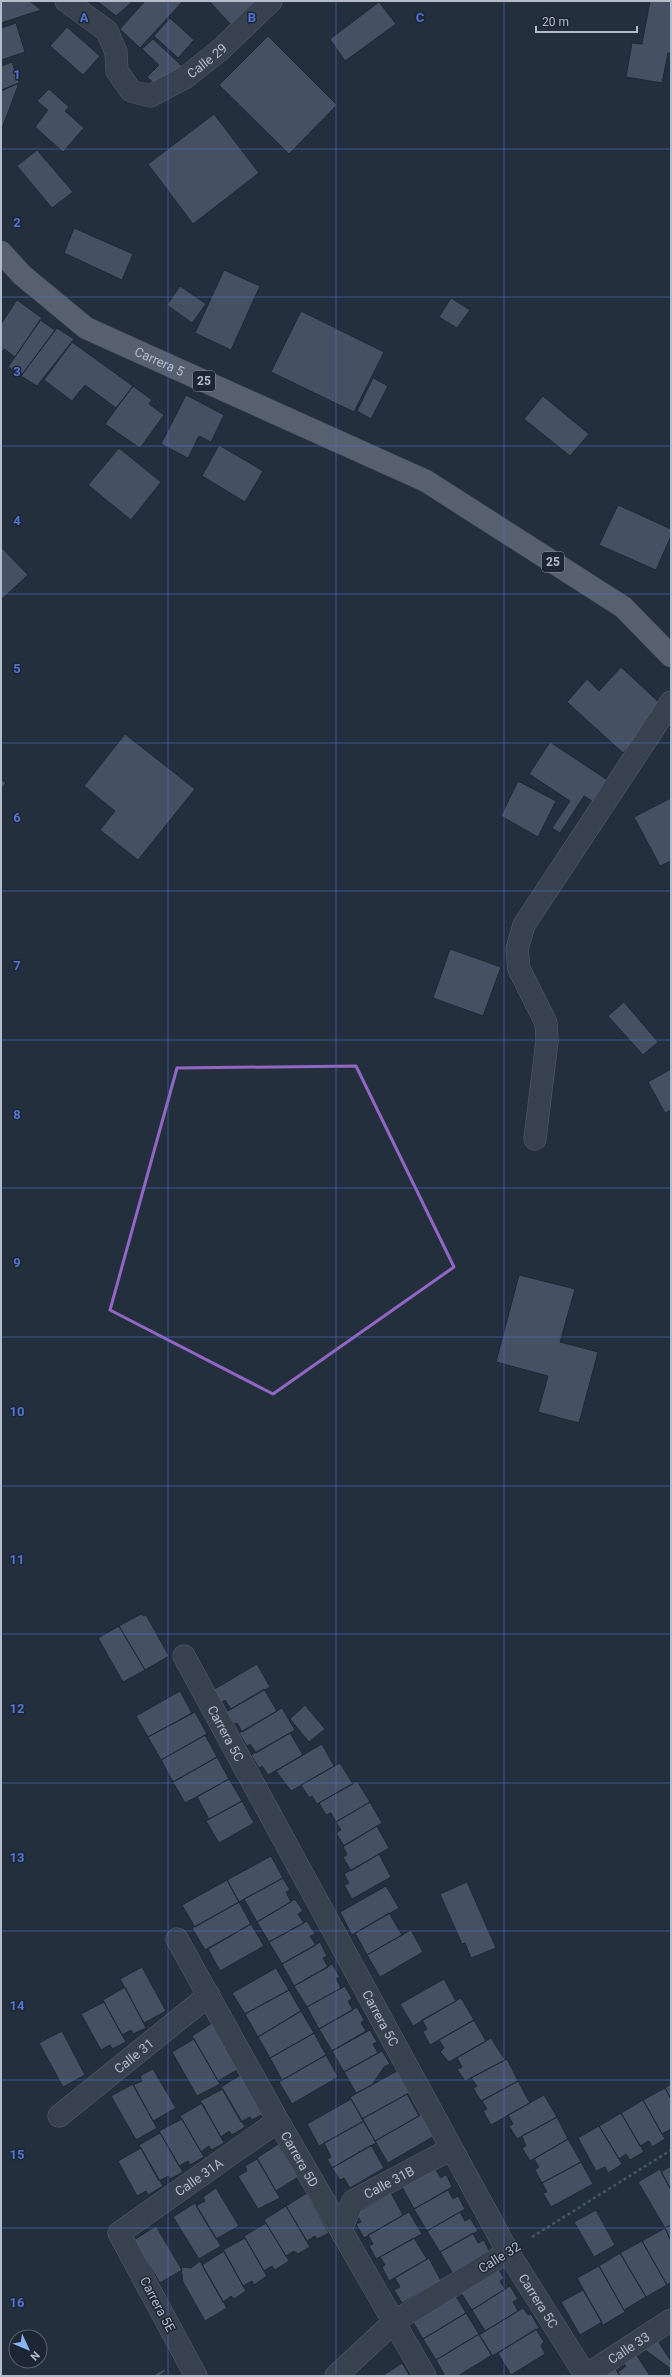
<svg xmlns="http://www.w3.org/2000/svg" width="672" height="2377" viewBox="0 0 672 2377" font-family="Roboto,sans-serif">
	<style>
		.building { fill: #455162; stroke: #1f2835 }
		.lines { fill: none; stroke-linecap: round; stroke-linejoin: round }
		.minor-casing { stroke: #565f6c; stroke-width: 23 }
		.major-casing { stroke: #414a57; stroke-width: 23 }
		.path { stroke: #44595c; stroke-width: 2.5; stroke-dasharray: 3 3; stroke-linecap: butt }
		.minor { stroke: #38414e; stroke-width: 22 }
		.major { stroke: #56606e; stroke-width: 22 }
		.marked { fill: none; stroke: #9266c3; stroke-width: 3; stroke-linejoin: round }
		.grid { fill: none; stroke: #5274d3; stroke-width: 1; stroke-opacity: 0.55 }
		.labels { text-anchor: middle; stroke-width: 3; stroke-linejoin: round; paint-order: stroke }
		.shield { fill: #1d2633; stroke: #878f9c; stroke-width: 1 }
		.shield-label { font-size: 12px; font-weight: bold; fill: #b4bcc9 }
		.street-label { font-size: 13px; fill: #b4bcc9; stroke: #1d2633 }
		.grid-label { font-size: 13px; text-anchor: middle; font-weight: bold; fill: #5274d3; stroke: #1d2633; stroke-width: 3; stroke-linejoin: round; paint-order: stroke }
	</style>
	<rect width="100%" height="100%" fill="#242f3e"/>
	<path class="building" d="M 1,1 L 30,1 L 41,10 L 1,23 Z
		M 97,1 L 133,1 L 116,16 Z
		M 145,1 L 183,1 L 140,48 L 120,29 Z
		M 209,1 L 267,1 L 236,30 Z
		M 650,1 L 671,1 L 671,53 L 668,53 L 662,83 L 626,77 L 632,43 L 642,44 Z
		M 379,2 L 396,24 L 345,61 L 330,39 Z
		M 170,18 L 194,40 L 178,58 L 154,36 Z
		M 16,23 L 25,52 L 1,60 L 1,28 Z
		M 67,27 L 100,56 L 83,75 L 50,46 Z
		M 268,36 L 337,105 L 289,154 L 219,85 Z
		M 153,39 L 182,66 L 159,88 L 147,77 L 159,65 L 142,49 Z
		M 12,62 L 19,83 L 1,90 L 1,66 Z
		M 19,83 L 1,131 L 1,91 Z
		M 49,89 L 69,107 L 65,111 L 84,128 L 63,152 L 35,127 L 48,110 L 37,101 Z
		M 214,114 L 259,173 L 193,224 L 148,164 Z
		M 37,150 L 73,192 L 52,208 L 17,166 Z
		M 74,228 L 133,254 L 122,280 L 64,253 Z
		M 224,270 L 260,286 L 231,350 L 195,333 Z
		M 180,286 L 206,304 L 192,323 L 167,305 Z
		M 451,298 L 470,310 L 457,328 L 439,317 Z
		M 17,300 L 42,318 L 15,357 L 4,349 L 1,354 L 1,324 Z
		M 301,311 L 384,352 L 354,412 L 271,372 Z
		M 40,320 L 55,330 L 21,376 L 8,367 Z
		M 57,328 L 74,339 L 37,386 L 21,376 Z
		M 72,342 L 133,386 L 116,408 L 85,385 L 72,401 L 44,380 Z
		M 373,378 L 388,386 L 371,419 L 357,411 Z
		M 133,386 L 152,400 L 149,404 L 164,415 L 140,448 L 105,424 Z
		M 186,395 L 224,415 L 211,442 L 199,436 L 188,458 L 161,444 Z
		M 543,396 L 589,434 L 570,456 L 524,419 Z
		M 219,445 L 263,471 L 245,502 L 202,476 Z
		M 119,448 L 161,482 L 131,520 L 88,485 Z
		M 618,505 L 671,529 L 671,536 L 656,570 L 599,545 Z
		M 1,547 L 28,575 L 1,600 Z
		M 621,667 L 664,707 L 623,753 L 567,702 L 587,679 L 599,691 Z
		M 125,734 L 195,789 L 138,860 L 100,830 L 115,811 L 84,786 Z
		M 550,742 L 609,781 L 595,803 L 584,796 L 560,833 L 552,828 L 570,801 L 529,774 Z
		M 1,779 L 6,783 L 1,789 Z
		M 518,781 L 556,801 L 538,837 L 501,816 Z
		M 671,798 L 671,861 L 660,866 L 634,817 Z
		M 450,949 L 501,967 L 483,1016 L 433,998 Z
		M 624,1002 L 658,1042 L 643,1055 L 608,1016 Z
		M 671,1069 L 671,1110 L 665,1113 L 648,1082 Z
		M 519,1275 L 575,1289 L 560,1342 L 598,1352 L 579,1423 L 538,1412 L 548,1376 L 496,1362 Z
		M 141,1614 L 143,1616 L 146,1615 L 169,1656 L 145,1670 L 119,1626 Z
		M 119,1626 L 145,1670 L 123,1682 L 98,1638 Z
		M 257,1664 L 270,1687 L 231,1709 L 225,1700 L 221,1703 L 213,1690 Z
		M 264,1689 L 277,1711 L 242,1732 L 237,1723 L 234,1724 L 226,1712 Z
		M 180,1691 L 192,1713 L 148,1737 L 136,1716 Z
		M 305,1705 L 325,1729 L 309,1742 L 290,1719 Z
		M 282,1708 L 295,1730 L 256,1753 L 250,1744 L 247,1746 L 239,1733 Z
		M 195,1712 L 207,1734 L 161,1760 L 148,1737 Z
		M 290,1733 L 303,1755 L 268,1775 L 262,1766 L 259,1768 L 251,1755 Z
		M 205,1735 L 217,1757 L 173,1782 L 161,1760 Z
		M 322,1744 L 334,1766 L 291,1791 L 276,1771 Z
		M 217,1757 L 229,1779 L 185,1803 L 173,1782 Z
		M 340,1763 L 353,1784 L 317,1804 L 312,1796 L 309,1798 L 301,1785 Z
		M 229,1779 L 242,1801 L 209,1819 L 197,1797 Z
		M 357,1781 L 370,1802 L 336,1822 L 331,1813 L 326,1815 L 319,1803 Z
		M 242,1801 L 254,1823 L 219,1843 L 206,1821 Z
		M 370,1802 L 382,1823 L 344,1846 L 336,1833 L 341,1830 L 336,1822 Z
		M 377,1826 L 389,1848 L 351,1871 L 343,1857 L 347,1855 L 343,1846 Z
		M 379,1854 L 391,1877 L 352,1899 L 344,1885 L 349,1883 L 344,1874 Z
		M 271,1856 L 283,1878 L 239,1902 L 227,1880 Z
		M 283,1878 L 290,1890 L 286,1892 L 291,1902 L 257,1922 L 244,1899 Z
		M 227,1880 L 239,1902 L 195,1927 L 182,1905 Z
		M 467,1882 L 496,1948 L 471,1958 L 465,1943 L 462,1944 L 440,1894 Z
		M 386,1886 L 399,1908 L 352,1935 L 340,1912 Z
		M 295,1899 L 303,1911 L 298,1914 L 304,1923 L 269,1942 L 257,1922 Z
		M 239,1902 L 251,1924 L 205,1950 L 192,1928 Z
		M 389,1913 L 402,1935 L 367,1955 L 355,1933 Z
		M 307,1921 L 315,1934 L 310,1936 L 316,1945 L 282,1964 L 269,1942 Z
		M 251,1924 L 264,1946 L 220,1971 L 208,1949 Z
		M 411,1930 L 423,1952 L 380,1977 L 367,1955 Z
		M 320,1942 L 327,1956 L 323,1958 L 328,1967 L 294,1986 L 282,1964 Z
		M 332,1964 L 340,1977 L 336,1979 L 341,1988 L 307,2007 L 294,1986 Z
		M 142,1967 L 166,2011 L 144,2023 L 120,1979 Z
		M 276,1968 L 289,1990 L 245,2014 L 232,1993 Z
		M 444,1979 L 456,2001 L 413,2026 L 400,2004 Z
		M 345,1986 L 352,1999 L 348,2001 L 353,2010 L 319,2029 L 307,2007 Z
		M 125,1987 L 146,2028 L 133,2034 L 131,2030 L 122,2035 L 103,2000 Z
		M 289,1990 L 301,2011 L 258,2037 L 245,2014 Z
		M 461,1998 L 474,2020 L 430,2045 L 423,2032 L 427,2029 L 422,2020 Z
		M 104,2002 L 126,2042 L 112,2049 L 110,2045 L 101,2050 L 81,2014 Z
		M 357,2007 L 364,2020 L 361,2023 L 366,2031 L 332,2051 L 319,2029 Z
		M 301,2011 L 314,2033 L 270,2058 L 258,2037 Z
		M 474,2020 L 486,2041 L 449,2062 L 440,2052 L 444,2048 L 439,2040 Z
		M 215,2021 L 242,2067 L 218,2081 L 192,2036 Z
		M 370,2030 L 377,2042 L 373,2044 L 378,2053 L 344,2072 L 332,2051 Z
		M 62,2031 L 85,2075 L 63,2087 L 39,2043 Z
		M 314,2033 L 326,2055 L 282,2080 L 270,2058 Z
		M 491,2038 L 505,2060 L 465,2081 L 457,2069 L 462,2067 L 457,2058 Z
		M 194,2039 L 220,2084 L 197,2096 L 172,2052 Z
		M 382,2051 L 390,2064 L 384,2067 L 372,2085 L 356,2093 L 344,2072 Z
		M 326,2055 L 338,2077 L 292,2104 L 279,2082 Z
		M 507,2059 L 518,2081 L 481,2101 L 473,2088 L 477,2086 L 471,2078 Z
		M 153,2069 L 176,2108 L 153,2121 L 133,2085 L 142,2081 L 140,2076 Z
		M 397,2071 L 409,2093 L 362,2119 L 350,2097 Z
		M 242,2074 L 265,2113 L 252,2120 L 250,2117 L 241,2122 L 221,2087 Z
		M 518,2081 L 530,2103 L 491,2125 L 483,2111 L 487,2109 L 482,2101 Z
		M 133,2084 L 157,2128 L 136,2140 L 111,2096 Z
		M 671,2084 L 671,2099 L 665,2088 Z
		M 665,2088 L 671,2099 L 671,2129 L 662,2134 L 643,2100 Z
		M 223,2089 L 245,2127 L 232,2135 L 229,2131 L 221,2137 L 200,2101 Z
		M 407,2094 L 419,2116 L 375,2141 L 362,2119 Z
		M 544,2095 L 557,2117 L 517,2139 L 509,2126 L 513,2124 L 508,2115 Z
		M 351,2099 L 364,2121 L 319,2146 L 307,2124 Z
		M 643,2100 L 665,2139 L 652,2147 L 649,2141 L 640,2146 L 621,2113 Z
		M 202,2103 L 224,2143 L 211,2150 L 209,2146 L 201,2152 L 180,2116 Z
		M 621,2113 L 644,2152 L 630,2160 L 626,2154 L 619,2159 L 599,2126 Z
		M 422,2114 L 434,2136 L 388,2163 L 375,2141 Z
		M 557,2117 L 568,2139 L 530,2161 L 522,2148 L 526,2146 L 522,2136 Z
		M 182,2119 L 204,2157 L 190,2165 L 188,2161 L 179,2166 L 159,2131 Z
		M 364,2121 L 376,2143 L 332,2168 L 327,2159 L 331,2157 L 324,2143 Z
		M 599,2126 L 622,2164 L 608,2173 L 605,2167 L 596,2171 L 578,2138 Z
		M 160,2133 L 183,2172 L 170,2179 L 168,2176 L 159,2181 L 139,2145 Z
		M 568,2139 L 581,2162 L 542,2183 L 535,2170 L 539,2167 L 534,2159 Z
		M 278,2144 L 298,2177 L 276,2191 L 257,2158 Z
		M 371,2145 L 384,2168 L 350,2188 L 344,2178 L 340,2180 L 332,2168 Z
		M 141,2148 L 163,2186 L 148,2195 L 146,2191 L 137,2196 L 118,2161 Z
		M 257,2159 L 280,2198 L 258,2209 L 238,2176 L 247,2171 L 245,2166 Z
		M 581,2162 L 593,2184 L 551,2207 L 543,2193 L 547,2192 L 542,2183 Z
		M 671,2166 L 671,2190 L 661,2172 Z
		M 435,2169 L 441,2178 L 445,2175 L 447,2176 L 452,2187 L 414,2209 L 402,2187 Z
		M 660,2169 L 671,2190 L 671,2225 L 665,2228 L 638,2182 Z
		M 216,2188 L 239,2226 L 216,2239 L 196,2206 L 205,2201 L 203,2197 Z
		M 448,2190 L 453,2199 L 458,2196 L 465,2209 L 427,2231 L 414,2209 Z
		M 307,2193 L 329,2233 L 317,2239 L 315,2236 L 307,2241 L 286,2206 Z
		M 391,2193 L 403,2215 L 364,2238 L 356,2224 L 361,2222 L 356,2213 Z
		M 195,2203 L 221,2246 L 199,2259 L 173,2217 Z
		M 286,2206 L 310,2247 L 298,2254 L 294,2251 L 286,2256 L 264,2220 Z
		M 596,2210 L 615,2245 L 594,2257 L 574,2222 Z
		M 409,2212 L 422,2234 L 376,2259 L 369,2246 L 373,2244 L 368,2235 Z
		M 460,2212 L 465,2221 L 470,2218 L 478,2231 L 440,2252 L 427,2231 Z
		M 266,2223 L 289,2261 L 275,2270 L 272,2266 L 264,2271 L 244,2236 Z
		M 671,2225 L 671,2241 L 665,2228 Z
		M 156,2226 L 182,2270 L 160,2283 L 134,2240 Z
		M 665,2228 L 671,2241 L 671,2282 L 667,2285 L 642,2241 Z
		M 473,2233 L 478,2243 L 484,2240 L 490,2253 L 453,2274 L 440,2252 Z
		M 245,2238 L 267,2276 L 254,2285 L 252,2281 L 243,2286 L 223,2250 Z
		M 414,2238 L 427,2259 L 389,2281 L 382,2267 L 385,2265 L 380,2257 Z
		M 642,2241 L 667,2285 L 646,2297 L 620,2253 Z
		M 224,2251 L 246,2291 L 234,2299 L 231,2296 L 223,2302 L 202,2265 Z
		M 620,2253 L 646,2297 L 624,2310 L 599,2266 Z
		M 429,2258 L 441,2281 L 402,2303 L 394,2290 L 400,2287 L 395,2278 Z
		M 200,2261 L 227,2308 L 205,2321 L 183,2282 L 181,2267 L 191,2268 Z
		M 496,2265 L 504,2278 L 500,2281 L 505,2289 L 472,2310 L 458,2288 Z
		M 599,2266 L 625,2312 L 603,2325 L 577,2278 Z
		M 510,2286 L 518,2299 L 513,2302 L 518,2311 L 485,2331 L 472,2310 Z
		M 583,2290 L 602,2322 L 580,2335 L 561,2302 Z
		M 453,2291 L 466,2313 L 423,2339 L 410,2317 Z
		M 523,2308 L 528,2315 L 531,2314 L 539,2328 L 492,2356 L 479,2335 Z
		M 466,2313 L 479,2334 L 436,2360 L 423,2339 Z
		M 536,2329 L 544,2342 L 541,2345 L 545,2354 L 511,2375 L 498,2353 Z
		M 479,2334 L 492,2355 L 458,2376 L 445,2376 L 436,2360 Z
		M 658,2341 L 671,2361 L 671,2369 L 644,2349 Z
		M 636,2354 L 650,2376 L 620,2376 L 618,2372 L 626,2366 L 623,2362 Z
		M 402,2363 L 410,2376 L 382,2376 L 393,2369 Z
		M 615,2368 L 620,2376 L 603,2376 Z
		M 164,2369 L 166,2371 L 159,2376 L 152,2376 Z"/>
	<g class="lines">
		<g class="minor-casing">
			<g id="minor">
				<path id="s1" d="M 66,1 L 107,31 L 116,52 L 117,71 L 131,91 L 150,96 L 186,77 L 219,51 L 271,1"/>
				<path d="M 535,1139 L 547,1041 L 546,1023 L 519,969 L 517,949 L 524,925 L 671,702"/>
				<path id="s2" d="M 184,1656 L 508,2252 L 586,2376"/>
				<path id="s3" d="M 177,1939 L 278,2121 L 425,2376"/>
				<path id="s4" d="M 59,2116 L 209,1995"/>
				<path id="s5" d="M 341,2229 L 353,2201 L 451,2149"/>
				<path id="s6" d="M 196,2376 L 119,2233 L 278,2121"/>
				<path d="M 336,2376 L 395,2321 L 508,2252"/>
				<path id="s7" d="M 585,2376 L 671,2320"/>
			</g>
		</g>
		<g class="major-casing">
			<g id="major">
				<path id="s8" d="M 1,252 L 22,275 L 86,328 L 426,481 L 623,607 L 671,656"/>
			</g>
		</g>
		<path class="path" d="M 532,2237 L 671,2150"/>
		<use href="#minor" class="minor"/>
		<use href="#major" class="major"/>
	</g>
	<path class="marked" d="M 356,1066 L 454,1267 L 273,1394 L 110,1310 L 177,1068 Z"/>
	<path class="grid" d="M 168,1 L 168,2376M 336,1 L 336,2376M 504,1 L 504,2376M 1,149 L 671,149M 1,297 L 671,297M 1,446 L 671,446M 1,594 L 671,594M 1,743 L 671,743M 1,891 L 671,891M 1,1040 L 671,1040M 1,1188 L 671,1188M 1,1337 L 671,1337M 1,1486 L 671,1486M 1,1634 L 671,1634M 1,1783 L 671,1783M 1,1931 L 671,1931M 1,2080 L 671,2080M 1,2228 L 671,2228"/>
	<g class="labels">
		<g class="shield">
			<rect x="193" y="371" width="22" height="20" rx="3"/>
			<rect x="542" y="552" width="22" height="20" rx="3"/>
		</g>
		<g class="shield-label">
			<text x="204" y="385">25</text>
			<text x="553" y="566">25</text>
		</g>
		<g class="street-label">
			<text dy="5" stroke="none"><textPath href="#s1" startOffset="204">Calle 29</textPath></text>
			<text dy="5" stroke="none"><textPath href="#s8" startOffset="195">Carrera 5</textPath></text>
			<text dy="5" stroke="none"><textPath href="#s2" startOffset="88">Carrera 5C</textPath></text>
			<text dy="5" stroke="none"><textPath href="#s2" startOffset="412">Carrera 5C</textPath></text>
			<text dy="5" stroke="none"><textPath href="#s4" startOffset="96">Calle 31</textPath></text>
			<text dy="5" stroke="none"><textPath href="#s3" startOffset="252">Carrera 5D</textPath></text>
			<text dy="5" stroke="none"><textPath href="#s6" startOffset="260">Calle 31A</textPath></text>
			<text dy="5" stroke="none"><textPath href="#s5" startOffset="71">Calle 31B</textPath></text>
			<text transform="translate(499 2257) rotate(-32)" y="5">Calle 32</text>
			<text dy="5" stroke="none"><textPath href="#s2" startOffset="736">Carrera 5C</textPath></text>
			<text transform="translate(158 2304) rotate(62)" y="5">Carrera 5E</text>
			<text dy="5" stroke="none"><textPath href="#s7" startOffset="52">Calle 33</textPath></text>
		</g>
	</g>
	<g class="grid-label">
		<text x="84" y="22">A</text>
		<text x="252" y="22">B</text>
		<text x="420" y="22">C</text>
		<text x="17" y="79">1</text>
		<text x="17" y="227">2</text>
		<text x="17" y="376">3</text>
		<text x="17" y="525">4</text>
		<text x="17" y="673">5</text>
		<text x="17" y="822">6</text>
		<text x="17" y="970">7</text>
		<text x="17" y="1119">8</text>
		<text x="17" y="1267">9</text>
		<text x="17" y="1416">10</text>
		<text x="17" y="1564">11</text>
		<text x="17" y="1713">12</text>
		<text x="17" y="1862">13</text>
		<text x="17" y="2010">14</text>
		<text x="17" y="2159">15</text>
		<text x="17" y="2307">16</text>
	</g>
	<rect width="672" height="2377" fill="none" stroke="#b4bcc9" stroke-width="4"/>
	<g transform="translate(28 2349) rotate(134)"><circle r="19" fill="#1d2633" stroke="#59626f"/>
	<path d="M0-3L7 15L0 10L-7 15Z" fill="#8ab4f8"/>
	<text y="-6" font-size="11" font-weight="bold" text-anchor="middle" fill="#b4bcc9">N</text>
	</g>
	<path d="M536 26v6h101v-6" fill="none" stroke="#b4bcc9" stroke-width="2"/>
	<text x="542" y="26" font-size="12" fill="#b4bcc9" stroke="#1d2633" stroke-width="3" paint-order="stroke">20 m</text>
</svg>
